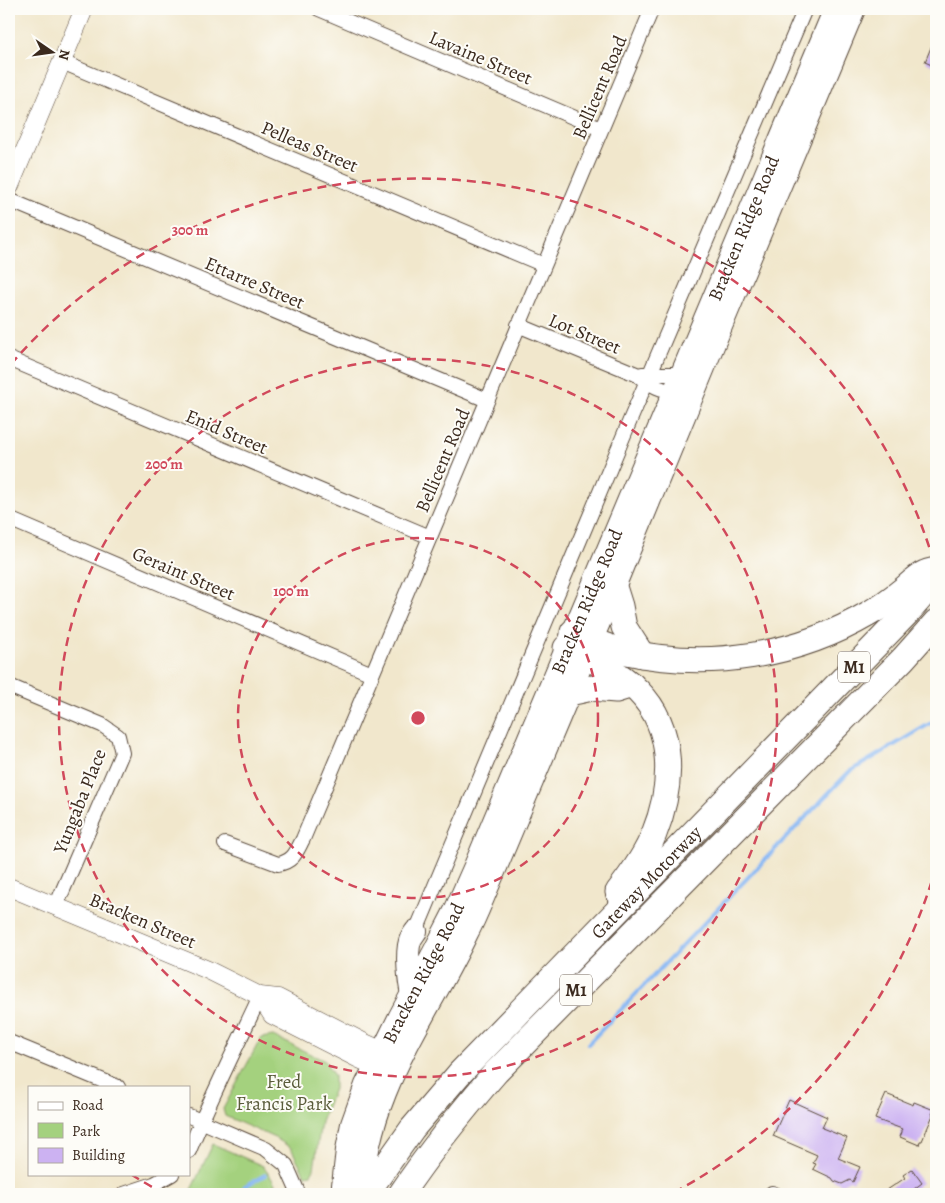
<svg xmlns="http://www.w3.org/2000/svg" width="945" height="1203" viewBox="0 0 945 1203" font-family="Alegreya,serif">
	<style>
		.green { fill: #a4d17e; stroke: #707e4e }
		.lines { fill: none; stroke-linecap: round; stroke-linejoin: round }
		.stream { stroke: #88b8f4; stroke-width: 4 }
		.building { fill: #ccb2f2 }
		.minor-casing { stroke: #564638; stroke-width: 16 }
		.tertiary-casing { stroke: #564638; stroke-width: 19 }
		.primary-casing { stroke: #564638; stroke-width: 24 }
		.motorway-casing { stroke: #564638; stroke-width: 27 }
		.minor { stroke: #fff; stroke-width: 14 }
		.tertiary { stroke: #fff; stroke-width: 18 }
		.primary { stroke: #fff; stroke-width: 22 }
		.motorway { stroke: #fff; stroke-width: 25 }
		.ring { fill: none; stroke: #d1495b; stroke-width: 2.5; stroke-dasharray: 9 6 }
		.labels { text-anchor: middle; stroke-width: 4; stroke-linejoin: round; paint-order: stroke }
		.shield { fill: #fdfcf7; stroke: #75695f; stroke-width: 1 }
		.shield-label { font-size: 18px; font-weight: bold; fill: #3b2a1e }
		.street-label { font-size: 19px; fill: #3b2a1e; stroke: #fdfcf7 }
		.park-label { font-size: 19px; fill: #5a5c3b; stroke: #fdfcf7 }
		.centre { fill: #d1495b; stroke: #fdfcf7; stroke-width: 2.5 }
		.ring-label { font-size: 15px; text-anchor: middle; font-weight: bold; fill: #d1495b; stroke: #fdfcf7; stroke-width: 4; stroke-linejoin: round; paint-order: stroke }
	</style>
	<rect width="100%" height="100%" fill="#fdfcf7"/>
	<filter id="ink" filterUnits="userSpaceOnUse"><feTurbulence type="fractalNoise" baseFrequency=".02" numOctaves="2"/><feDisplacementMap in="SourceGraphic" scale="10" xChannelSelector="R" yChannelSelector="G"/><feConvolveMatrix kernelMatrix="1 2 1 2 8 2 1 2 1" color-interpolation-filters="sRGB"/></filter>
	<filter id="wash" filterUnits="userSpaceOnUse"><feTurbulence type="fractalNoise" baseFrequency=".0096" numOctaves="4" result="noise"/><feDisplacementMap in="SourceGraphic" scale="20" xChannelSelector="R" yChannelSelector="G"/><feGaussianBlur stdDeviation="1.12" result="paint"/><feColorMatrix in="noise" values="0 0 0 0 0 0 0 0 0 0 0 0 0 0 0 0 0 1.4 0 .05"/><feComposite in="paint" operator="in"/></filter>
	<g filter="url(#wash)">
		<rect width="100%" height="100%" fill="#f1e7cc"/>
		<path class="green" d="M 273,1036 L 325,1061 L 334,1076 L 334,1089 L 321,1122 L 314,1169 L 311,1174 L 305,1175 L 291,1148 L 277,1139 L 225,1116 L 223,1109 L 261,1038 Z
			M 213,1144 L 263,1166 L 274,1182 L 278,1190 L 276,1194 L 189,1194 Z"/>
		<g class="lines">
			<path class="stream" d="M 588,1044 L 849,772 L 936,720
				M 240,1194 L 245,1186 L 265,1175"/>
		</g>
		<g id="blocks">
			<path class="building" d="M 936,35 L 936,67 L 925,62 Z
				M 886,1094 L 913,1105 L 914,1102 L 934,1110 L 932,1114 L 933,1115 L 922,1141 L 920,1141 L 919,1145 L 900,1137 L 902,1132 L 900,1132 L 902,1129 L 875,1119 Z
				M 789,1100 L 827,1117 L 822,1128 L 847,1138 L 838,1158 L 860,1167 L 853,1182 L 850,1180 L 842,1184 L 834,1181 L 832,1178 L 813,1169 L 816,1164 L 813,1163 L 817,1155 L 773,1136 Z
				M 912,1169 L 922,1183 L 914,1189 L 917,1194 L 881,1194 L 905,1178 L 903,1175 Z"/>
		</g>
	</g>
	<g filter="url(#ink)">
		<use href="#blocks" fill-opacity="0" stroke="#564638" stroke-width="1"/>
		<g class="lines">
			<g class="minor-casing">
				<path id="minor" d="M 319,9 L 601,129
					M 62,62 L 544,265
					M 9,200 L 487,400
					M 518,325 L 636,374 C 649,384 664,394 681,389
					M 9,359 L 430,537
					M 642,374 L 674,374 L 682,373
					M 9,519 L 372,674
					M 9,686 L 102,725 L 118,736 L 122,753 L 56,906
					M 225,844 L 278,864 C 294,861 296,852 303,839 L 652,9
					M 416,931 L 631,418 L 805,9
					M 9,1042 L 118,1087
					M 189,1116 L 266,1149 L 286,1165 L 297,1190 L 296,1194
					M 189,1151 C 210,1098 236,1048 260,996
					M 772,1193 L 775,1194
					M 124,1194 L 154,1184 L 172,1174"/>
			</g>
			<g class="tertiary-casing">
				<path id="tertiary" d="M 9,188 L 84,9
					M 9,887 L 208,970 L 260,996 L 278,998 L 365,1043 L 394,1056
					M 260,996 L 272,1015 L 357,1058 L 386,1071"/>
			</g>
			<g class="primary-casing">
				<g id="primary">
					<path d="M 412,994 C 409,981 406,954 410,941 C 411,938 414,934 416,931"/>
					<path id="s1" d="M 342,1194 L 347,1150 L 352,1124 L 366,1085 L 399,1018 L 435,950 L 455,911 L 475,866 L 835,9"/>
					<path d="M 363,1194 C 365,1095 426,1019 467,933 C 473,922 478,910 483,898 L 614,587 L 712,348 L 854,9"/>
				</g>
			</g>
			<g class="motorway-casing">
				<g id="motorway">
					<path d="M 614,587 L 620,606 L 624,627 L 642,655"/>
					<path d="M 573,632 C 590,640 608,648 627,652 C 710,670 797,656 870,613 C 882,606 893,598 904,589 C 910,584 918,576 925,573 C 929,571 933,571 936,570"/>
					<path d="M 566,648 C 591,659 618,671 638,691 C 676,729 673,787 654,834 C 646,855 632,874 618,892"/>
					<path d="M 569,693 L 592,688 L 616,690 L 632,685"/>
					<path id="s2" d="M 366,1194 L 412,1129 L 459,1074 L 909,611 L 936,580"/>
					<path d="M 401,1194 C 430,1151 462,1111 496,1072 L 903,659 L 936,622"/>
				</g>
			</g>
			<use href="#minor" class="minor"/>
			<use href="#tertiary" class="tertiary"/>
			<use href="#primary" class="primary"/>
			<use href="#motorway" class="motorway"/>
		</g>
	</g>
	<g class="ring">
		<circle cx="418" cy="718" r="180"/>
		<circle cx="418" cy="718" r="359"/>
		<path d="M936 867A539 539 0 0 1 671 1194M165 1194A539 539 0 0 1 132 1175M11 364A539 539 0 0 1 936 569"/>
	</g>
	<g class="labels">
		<g class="shield">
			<rect x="838" y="651.5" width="32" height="31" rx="4"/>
			<rect x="560" y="974.5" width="32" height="31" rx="4"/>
		</g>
		<g class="shield-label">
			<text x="854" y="673">M1</text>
			<text x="576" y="996">M1</text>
		</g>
		<g class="street-label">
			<text transform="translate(481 57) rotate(23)" y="7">Lavaine Street</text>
			<text transform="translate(599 87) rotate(-67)" y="7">Bellicent Road</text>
			<text transform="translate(310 146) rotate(23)" y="7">Pelleas Street</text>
			<text dy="7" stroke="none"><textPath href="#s1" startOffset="1049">Bracken Ridge Road</textPath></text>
			<text transform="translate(255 282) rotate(23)" y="7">Ettarre Street</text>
			<text transform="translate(585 333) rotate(23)" y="7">Lot Street</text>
			<text transform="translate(227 431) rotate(23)" y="7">Enid Street</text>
			<text transform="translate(442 460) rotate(-67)" y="7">Bellicent Road</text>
			<text transform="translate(184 573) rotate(23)" y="7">Geraint Street</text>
			<text dy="7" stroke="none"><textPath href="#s1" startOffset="644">Bracken Ridge Road</textPath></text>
			<text transform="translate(79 801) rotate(-68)" y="7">Yungaba Place</text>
			<text dy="7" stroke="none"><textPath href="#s2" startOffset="420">Gateway Motorway</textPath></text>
			<text transform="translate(143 920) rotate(23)" y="7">Bracken Street</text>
			<text dy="7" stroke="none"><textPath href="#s1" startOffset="238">Bracken Ridge Road</textPath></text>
		</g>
		<g class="park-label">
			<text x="284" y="1088">Fred<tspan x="284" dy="22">Francis Park</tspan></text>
		</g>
	</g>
	<circle cx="418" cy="718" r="8" class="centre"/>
	<g class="ring-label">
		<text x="190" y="235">300 m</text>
		<text x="164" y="469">200 m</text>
		<text x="291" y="596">100 m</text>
	</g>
	<rect width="945" height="1203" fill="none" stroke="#fdfcf7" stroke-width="30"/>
	<rect x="28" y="1086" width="162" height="90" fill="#fdfcf7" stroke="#afa8a0"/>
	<rect x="38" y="1102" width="25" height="8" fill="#ffffff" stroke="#afa8a0"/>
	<text x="72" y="1110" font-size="15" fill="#3b2a1e">Road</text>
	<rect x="38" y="1123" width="25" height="15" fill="#a4d17e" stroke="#afa8a0"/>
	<text x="72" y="1136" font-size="15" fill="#3b2a1e">Park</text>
	<rect x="38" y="1148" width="25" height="15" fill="#ccb2f2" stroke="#afa8a0"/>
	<text x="72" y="1160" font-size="15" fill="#3b2a1e">Building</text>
	<g transform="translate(52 52) rotate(103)" stroke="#fdfcf7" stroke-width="4" paint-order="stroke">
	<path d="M0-4L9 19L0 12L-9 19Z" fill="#3b2a1e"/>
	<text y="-8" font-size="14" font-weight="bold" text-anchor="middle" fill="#3b2a1e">N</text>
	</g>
</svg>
